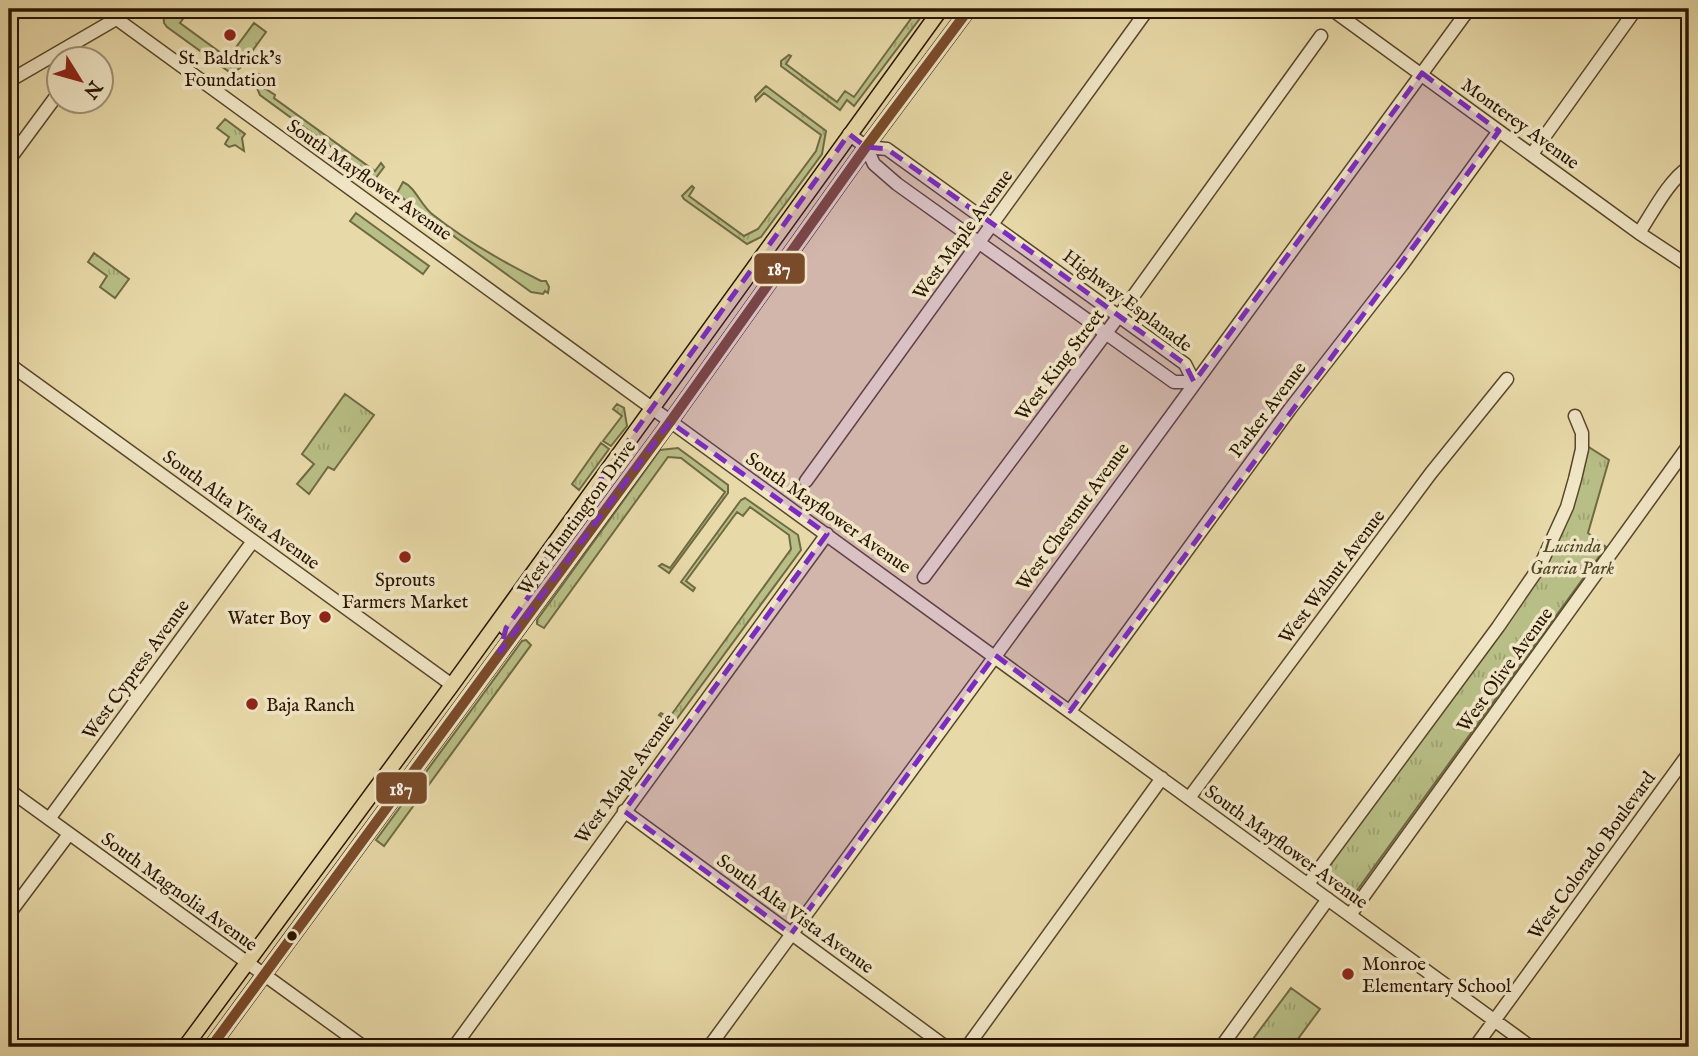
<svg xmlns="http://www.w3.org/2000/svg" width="1698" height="1056" viewBox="0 0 1698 1056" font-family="'IM FELL English',serif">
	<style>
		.grass { fill: url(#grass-tufts); stroke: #706a43; stroke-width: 2 }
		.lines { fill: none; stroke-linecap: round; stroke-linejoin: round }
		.minor-casing { stroke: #59462a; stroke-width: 15 }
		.major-casing { stroke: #291500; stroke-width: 17 }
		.highway-casing { stroke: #291500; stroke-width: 20 }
		.minor { stroke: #f0e6c6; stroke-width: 12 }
		.major { stroke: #e8d9a8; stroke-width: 14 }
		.highway { stroke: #e8d9a8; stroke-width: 18 }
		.bus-1-casing { stroke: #f0e6c6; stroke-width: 16 }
		.bus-1 { stroke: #7a4b2a; stroke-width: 10 }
		.marked { fill: #7b2cbf; fill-opacity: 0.2; stroke: #7b2cbf; stroke-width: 5; stroke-dasharray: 14 9; stroke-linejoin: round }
		.poi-dot { fill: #8f2418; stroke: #f0e6c6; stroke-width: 2.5 }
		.bus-dot { fill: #291500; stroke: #f0e6c6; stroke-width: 2.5 }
		.labels { text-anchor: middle; stroke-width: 7; stroke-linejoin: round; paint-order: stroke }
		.poi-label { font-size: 19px; fill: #291500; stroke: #f0e6c6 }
		.street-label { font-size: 19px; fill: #291500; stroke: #f0e6c6 }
		.park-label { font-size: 19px; font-style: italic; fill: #544828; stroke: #f0e6c6 }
		.line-badge { stroke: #f0e6c6; stroke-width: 2.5 }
		.badge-label { font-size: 19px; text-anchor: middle; font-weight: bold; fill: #fff }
	</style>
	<defs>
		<pattern id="grass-tufts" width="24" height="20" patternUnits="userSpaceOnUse" patternTransform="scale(1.75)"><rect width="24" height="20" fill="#b8bf86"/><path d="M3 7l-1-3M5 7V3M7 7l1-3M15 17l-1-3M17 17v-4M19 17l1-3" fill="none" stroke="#9ea372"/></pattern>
	</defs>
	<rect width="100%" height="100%" fill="#e8d9a8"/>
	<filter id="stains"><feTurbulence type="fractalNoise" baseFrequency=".00286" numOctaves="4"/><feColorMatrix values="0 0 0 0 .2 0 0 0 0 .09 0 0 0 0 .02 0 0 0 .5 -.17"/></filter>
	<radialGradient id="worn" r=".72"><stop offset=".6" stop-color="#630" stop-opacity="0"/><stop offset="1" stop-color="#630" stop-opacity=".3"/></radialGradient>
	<path class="grass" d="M 163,9 L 190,9 L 180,23 L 228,58 L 254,23 L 266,32 L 240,68 L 234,72 L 228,71 L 167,27 L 164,23 Z
		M 918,9 L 927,9 L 854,106 L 847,100 L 840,110 L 781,66 L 781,61 L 789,55 L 791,56 L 786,64 L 837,102 L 845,91 L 854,97 Z
		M 259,74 L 263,76 L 258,84 L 275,95 L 274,98 L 375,171 L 381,163 L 384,167 L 375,179 L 260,95 L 257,88 L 253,88 L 254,81 Z
		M 766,86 L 826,131 L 822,154 L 761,237 L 747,244 L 684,199 L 682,196 L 692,186 L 694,188 L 689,196 L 744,236 L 758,229 L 816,151 L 821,135 L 764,93 L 756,101 L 755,97 Z
		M 225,119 L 245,134 L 242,138 L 244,151 L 235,145 L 229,147 L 225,144 L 229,137 L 217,128 Z
		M 403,182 C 415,187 421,205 432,214 C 466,241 503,262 541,281 L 546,281 L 549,287 L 548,293 L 545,291 L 543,294 L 531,292 L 412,206 L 397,193 Z
		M 356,213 L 429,266 L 423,274 L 350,221 Z
		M 94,253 L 129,279 L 115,298 L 100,287 L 107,276 L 88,262 Z
		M 345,394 L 374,415 L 334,470 L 328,467 L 309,494 L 297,484 L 314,464 L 302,454 Z
		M 617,404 L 624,408 L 627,426 L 611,446 L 603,441 L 622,416 L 613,409 Z
		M 601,443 L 609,449 L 579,490 L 572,484 Z
		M 1584,444 L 1609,460 L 1588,533 L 1606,547 L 1350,900 L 1320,879 L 1541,567 Z
		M 678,448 L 728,485 L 728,493 L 669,573 L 659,566 L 662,564 L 670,568 L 725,492 L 681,458 L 668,457 L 544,628 L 537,624 L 537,620 L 660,450 Z
		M 745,498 L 798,535 L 801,550 L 673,724 L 659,715 L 661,713 L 669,718 L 791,549 L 789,535 L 750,507 L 743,516 L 737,512 L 686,581 L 695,588 L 693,591 L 681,582 L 741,500 Z
		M 526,640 L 531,645 L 384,846 L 376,840 L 522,641 Z
		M 1291,988 L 1320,1009 L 1292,1047 L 1247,1047 Z"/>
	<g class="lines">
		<g class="minor-casing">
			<path id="minor" d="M 103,9 L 1531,1047
				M 1331,9 L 1639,233 L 1689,266
				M 9,81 L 116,19
				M 849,134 L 866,147 L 874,164 L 897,184 L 1174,382 L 1194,382 L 1185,364 L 887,149 L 866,147
				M 1532,154 L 1636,9
				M 9,160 L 60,91
				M 1639,233 C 1653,212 1668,181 1689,167
				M 9,364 L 452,685
				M 806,481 L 1148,9
				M 924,577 L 1124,309 L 1321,36
				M 1070,711 L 1290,409 L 1402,265 L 1499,131
				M 9,790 L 364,1047
				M 1189,798 L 1431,473 L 1507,379
				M 624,811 L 946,1047
				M 49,819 L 253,541
				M 1308,884 L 1498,627 L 1540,566 L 1567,507 L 1575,479 L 1582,449 L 1582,433 L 1575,416
				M 9,914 L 69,834
				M 1350,915 L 1689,445
				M 454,1047 L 827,534
				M 709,1047 L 1469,9
				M 967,1047 L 1162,778
				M 1221,1047 L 1328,899
				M 1475,1047 L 1689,753"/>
		</g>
		<g class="major-casing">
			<path id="major" d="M 506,628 L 531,593 L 528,580
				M 185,1047 L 452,685 L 941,9
				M 211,1047 L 670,422 L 866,147 L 969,9"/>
		</g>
		<g class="highway-casing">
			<path id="highway" d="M 9,14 L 17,9"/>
		</g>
		<use href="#minor" class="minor"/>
		<use href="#major" class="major"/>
		<use href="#highway" class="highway"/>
		<g class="bus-1-casing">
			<path id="bus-1" d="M 211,1047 L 670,422 L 866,147 L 969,9"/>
		</g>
		<use href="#bus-1" class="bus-1"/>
	</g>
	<path class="marked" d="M 1422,73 L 1499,131 L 1070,711 L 995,655 L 791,934 L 624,811 L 827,534 L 670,422 L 500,652 L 506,628 L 534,589 L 528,580 L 849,134 L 866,147 L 887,149 L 993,224 L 1185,364 L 1194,382 Z"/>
	<g class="poi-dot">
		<circle cx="230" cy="35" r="7"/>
		<circle cx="405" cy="557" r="7"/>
		<circle cx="325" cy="617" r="7"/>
		<circle cx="252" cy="704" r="7"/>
		<circle cx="1348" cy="974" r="7"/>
	</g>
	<circle class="bus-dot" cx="292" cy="936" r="6"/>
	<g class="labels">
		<g class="poi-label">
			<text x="230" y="64">St. Baldrick’s<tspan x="230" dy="22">Foundation</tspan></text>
			<text x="405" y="586">Sprouts<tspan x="405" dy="22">Farmers Market</tspan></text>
			<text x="311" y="624" text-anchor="end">Water Boy</text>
			<text x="266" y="711" text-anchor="start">Baja Ranch</text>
			<text x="1362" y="970" text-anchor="start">Monroe<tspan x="1362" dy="22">Elementary School</tspan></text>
		</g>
		<g class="street-label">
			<text transform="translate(1521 123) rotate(36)" y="7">Monterey Avenue</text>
			<text transform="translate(370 179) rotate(35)" y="7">South Mayflower Avenue</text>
			<text transform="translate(962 234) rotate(-54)" y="7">West Maple Avenue</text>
			<text transform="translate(1128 300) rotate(37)" y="7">Highway Esplanade</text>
			<text transform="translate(1059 364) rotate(-53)" y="7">West King Street</text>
			<text transform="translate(1267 409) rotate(-53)" y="7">Parker Avenue</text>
			<text transform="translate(242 509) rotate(36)" y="7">South Alta Vista Avenue</text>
			<text transform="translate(829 512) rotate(35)" y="7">South Mayflower Avenue</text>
			<text transform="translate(1072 516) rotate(-54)" y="7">West Chestnut Avenue</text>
			<text transform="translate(576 517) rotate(-54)" y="7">West Huntington Drive</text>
			<text transform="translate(1331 576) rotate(-53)" y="7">West Walnut Avenue</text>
			<text transform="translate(135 669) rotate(-54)" y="7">West Cypress Avenue</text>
			<text transform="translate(1504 669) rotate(-54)" y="7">West Olive Avenue</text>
			<text transform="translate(624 778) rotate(-54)" y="7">West Maple Avenue</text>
			<text transform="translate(1287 846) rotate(36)" y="7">South Mayflower Avenue</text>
			<text transform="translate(1591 855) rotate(-54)" y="7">West Colorado Boulevard</text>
			<text transform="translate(180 891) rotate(36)" y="7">South Magnolia Avenue</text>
			<text transform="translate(796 913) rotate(36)" y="7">South Alta Vista Avenue</text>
		</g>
		<g class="park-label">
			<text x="1572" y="552">Lucinda<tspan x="1572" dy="22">Garcia Park</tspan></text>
		</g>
	</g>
	<g class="line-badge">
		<rect x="753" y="252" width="53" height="33" rx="7" fill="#7a4b2a"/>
		<rect x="375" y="771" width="53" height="34" rx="7" fill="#7a4b2a"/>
	</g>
	<g class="badge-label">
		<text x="779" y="275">187</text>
		<text x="401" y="795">187</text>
	</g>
	<rect width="1698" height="1056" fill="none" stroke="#e8d9a8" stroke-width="35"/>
	<rect x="10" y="10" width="1677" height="1035" fill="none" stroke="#291500" stroke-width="3.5"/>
	<rect x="18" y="18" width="1663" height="1021" fill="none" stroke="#291500" stroke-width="2"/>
	<g transform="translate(80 80) rotate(127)"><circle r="33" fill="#f0e6c6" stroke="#a09277" stroke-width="2"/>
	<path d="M0-5L12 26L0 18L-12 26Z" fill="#8f2418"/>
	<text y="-10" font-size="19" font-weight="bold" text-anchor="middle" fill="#291500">N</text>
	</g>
	<rect width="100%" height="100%" filter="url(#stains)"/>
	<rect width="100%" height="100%" fill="url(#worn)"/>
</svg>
